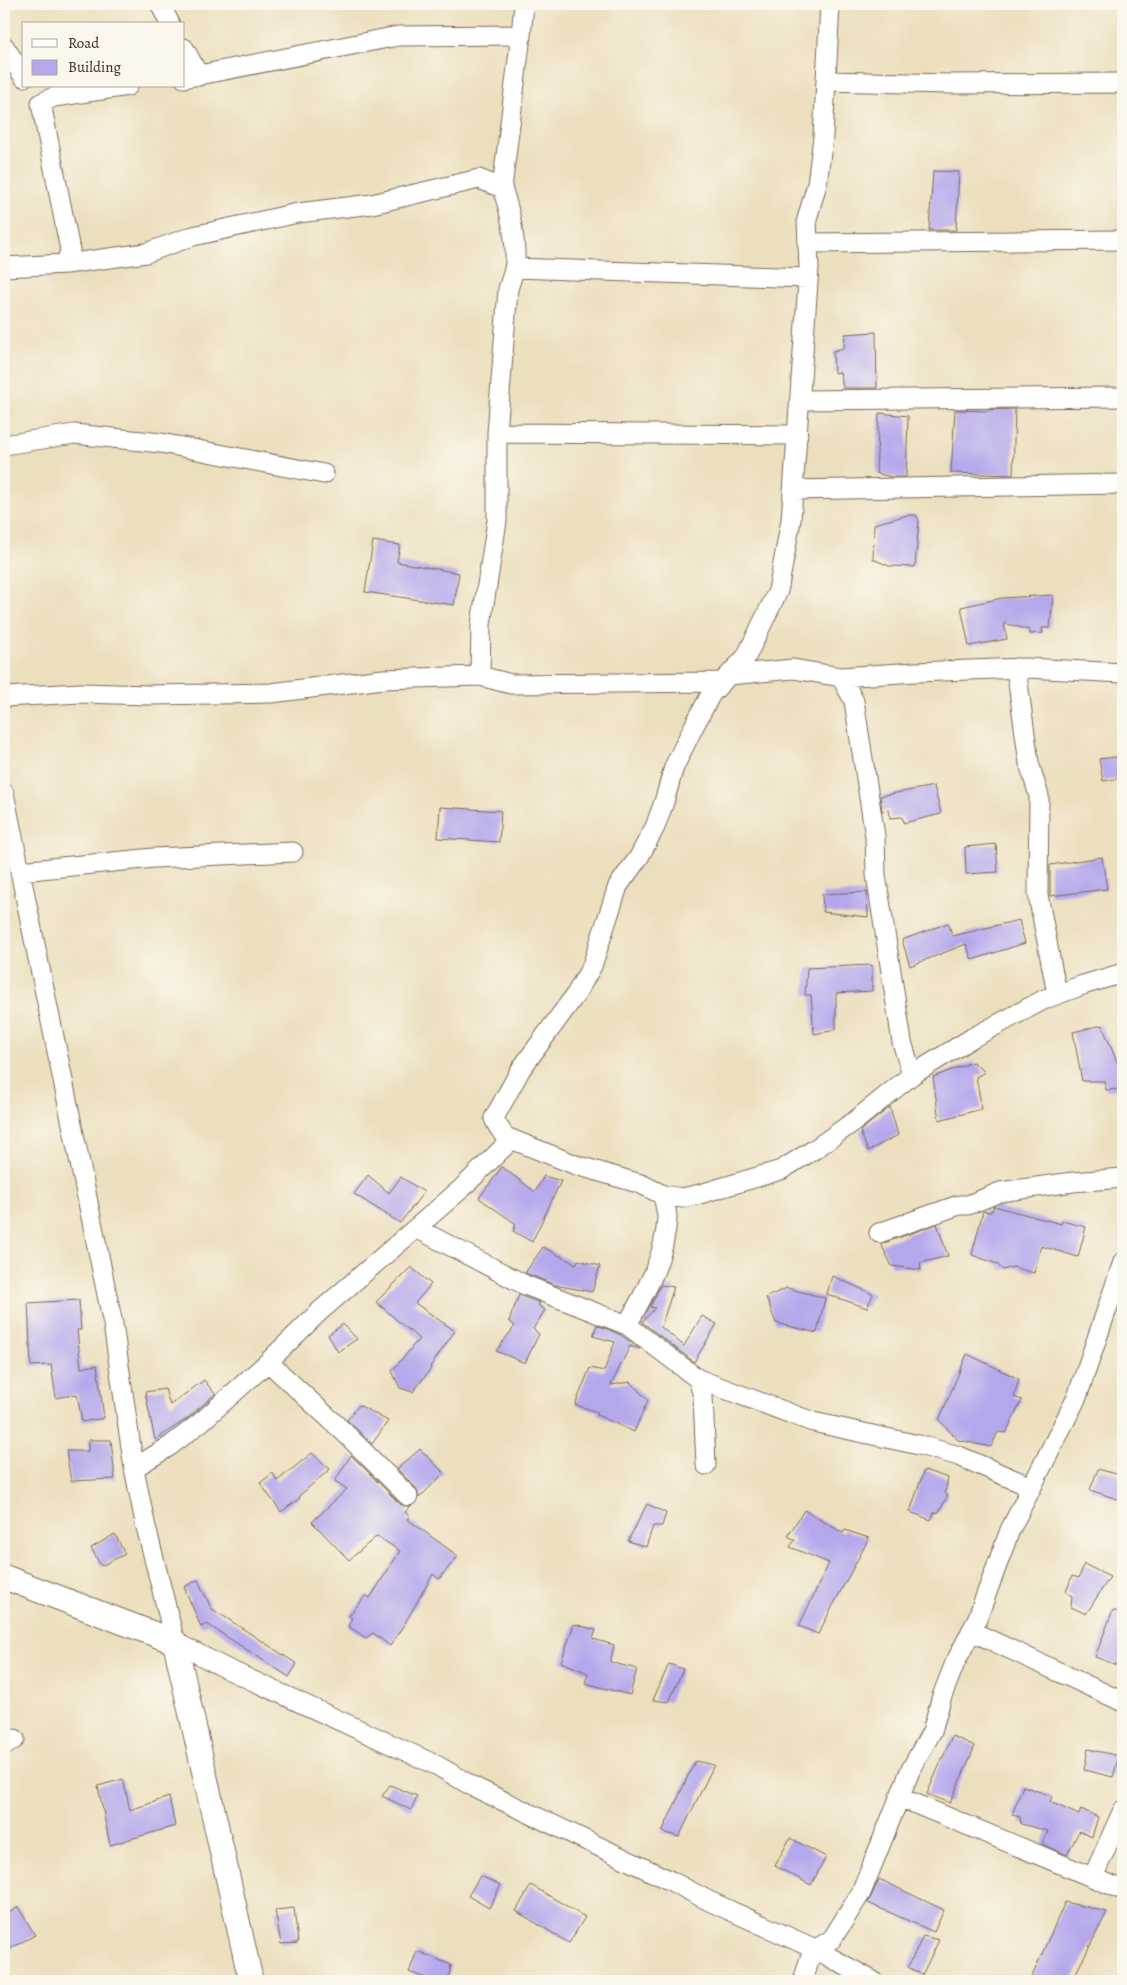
<svg xmlns="http://www.w3.org/2000/svg" width="1127" height="1985" viewBox="0 0 1127 1985" font-family="Alegreya,serif">
	<style>
		.building { fill: #b4a7ec }
		.lines { fill: none; stroke-linecap: round; stroke-linejoin: round }
		.minor-casing { stroke: #796956; stroke-width: 21 }
		.major-casing { stroke: #796956; stroke-width: 26 }
		.minor { stroke: #fff; stroke-width: 19 }
		.major { stroke: #fff; stroke-width: 24 }
	</style>
	<rect width="100%" height="100%" fill="#fbf7ec"/>
	<filter id="ink" filterUnits="userSpaceOnUse"><feTurbulence type="fractalNoise" baseFrequency=".02" numOctaves="2"/><feDisplacementMap in="SourceGraphic" scale="10" xChannelSelector="R" yChannelSelector="G"/><feConvolveMatrix kernelMatrix="1 2 1 2 8 2 1 2 1" color-interpolation-filters="sRGB"/></filter>
	<filter id="wash" filterUnits="userSpaceOnUse"><feTurbulence type="fractalNoise" baseFrequency=".0096" numOctaves="4" result="noise"/><feDisplacementMap in="SourceGraphic" scale="20" xChannelSelector="R" yChannelSelector="G"/><feGaussianBlur stdDeviation="1.12" result="paint"/><feColorMatrix in="noise" values="0 0 0 0 0 0 0 0 0 0 0 0 0 0 0 0 0 1.4 0 .05"/><feComposite in="paint" operator="in"/></filter>
	<g filter="url(#wash)">
		<rect width="100%" height="100%" fill="#ecdfbe"/>
		<g id="blocks">
			<path class="building" d="M 933,171 L 959,172 L 956,230 L 929,230 Z
				M 876,332 L 877,388 L 843,388 L 840,372 L 834,373 L 833,351 L 844,348 L 845,334 Z
				M 1015,409 L 1013,475 L 951,473 L 955,410 L 988,411 L 988,410 Z
				M 879,413 L 908,416 L 906,477 L 891,477 L 876,473 Z
				M 908,515 L 916,515 L 919,520 L 915,567 L 889,566 L 873,559 L 874,524 Z
				M 373,541 L 400,545 L 397,562 L 459,573 L 454,605 L 365,592 Z
				M 1053,595 L 1050,628 L 1042,628 L 1043,633 L 1030,634 L 1029,630 L 1004,623 L 1007,639 L 969,646 L 961,607 L 1002,598 Z
				M 1123,756 L 1123,778 L 1103,781 L 1099,759 Z
				M 934,786 L 941,814 L 904,823 L 902,817 L 890,818 L 889,810 L 882,811 L 880,796 Z
				M 440,807 L 501,811 L 499,842 L 438,838 Z
				M 996,844 L 998,872 L 966,874 L 965,847 Z
				M 1102,857 L 1107,889 L 1050,896 L 1050,865 Z
				M 867,892 L 868,917 L 823,912 L 822,894 Z
				M 1019,920 L 1025,943 L 972,960 L 966,944 L 910,966 L 902,940 L 948,923 L 953,936 Z
				M 872,965 L 872,991 L 836,993 L 836,1030 L 814,1034 L 811,995 L 805,995 L 807,968 Z
				M 1102,1025 L 1122,1074 L 1123,1089 L 1106,1090 L 1104,1081 L 1082,1081 L 1073,1032 Z
				M 973,1062 L 985,1072 L 976,1077 L 982,1109 L 939,1120 L 933,1077 Z
				M 890,1107 L 898,1135 L 868,1151 L 860,1131 Z
				M 502,1167 L 535,1192 L 544,1176 L 561,1181 L 532,1242 L 513,1231 L 516,1224 L 479,1198 Z
				M 368,1175 L 389,1193 L 401,1177 L 424,1192 L 400,1223 L 354,1194 Z
				M 994,1206 L 1061,1224 L 1062,1221 L 1086,1227 L 1078,1257 L 1041,1246 L 1034,1273 L 1013,1267 L 1003,1270 L 997,1264 L 972,1255 L 983,1211 L 991,1212 Z
				M 937,1224 L 948,1256 L 920,1263 L 921,1270 L 892,1266 L 881,1244 Z
				M 543,1247 L 576,1264 L 578,1260 L 600,1266 L 592,1292 L 555,1285 L 525,1273 Z
				M 411,1267 L 431,1284 L 415,1303 L 455,1331 L 430,1367 L 431,1368 L 413,1392 L 400,1388 L 392,1371 L 419,1339 L 376,1302 Z
				M 832,1276 L 873,1294 L 867,1308 L 827,1294 Z
				M 661,1285 L 674,1287 L 661,1327 L 684,1346 L 702,1316 L 717,1324 L 694,1362 L 642,1322 L 655,1308 L 650,1307 Z
				M 787,1288 L 825,1298 L 817,1333 L 776,1323 L 766,1297 Z
				M 519,1295 L 540,1303 L 538,1305 L 545,1310 L 533,1329 L 539,1334 L 525,1363 L 496,1351 L 515,1326 L 509,1321 Z
				M 79,1300 L 81,1330 L 77,1330 L 81,1368 L 97,1365 L 104,1418 L 82,1422 L 77,1394 L 56,1398 L 51,1365 L 31,1366 L 28,1303 Z
				M 343,1324 L 357,1339 L 338,1352 L 328,1335 Z
				M 597,1325 L 621,1335 L 640,1349 L 630,1346 L 611,1385 L 630,1382 L 648,1400 L 634,1432 L 597,1415 L 598,1412 L 575,1405 L 590,1368 L 604,1371 L 615,1342 L 593,1336 Z
				M 967,1354 L 1019,1379 L 1014,1397 L 1022,1400 L 1006,1433 L 998,1432 L 991,1447 L 958,1440 L 939,1420 Z
				M 204,1380 L 215,1394 L 188,1418 L 155,1440 L 145,1392 L 165,1389 L 170,1405 Z
				M 359,1405 L 388,1421 L 372,1444 L 347,1420 Z
				M 88,1440 L 111,1440 L 115,1479 L 71,1481 L 66,1451 L 88,1451 Z
				M 420,1449 L 444,1473 L 419,1498 L 416,1488 L 397,1469 Z
				M 312,1453 L 330,1469 L 299,1496 L 300,1498 L 281,1512 L 260,1483 L 273,1473 L 277,1481 Z
				M 351,1455 L 400,1504 L 410,1507 L 405,1512 L 410,1516 L 407,1519 L 458,1556 L 439,1579 L 433,1574 L 405,1623 L 390,1646 L 373,1633 L 366,1638 L 348,1626 L 352,1618 L 349,1616 L 366,1595 L 370,1598 L 400,1551 L 377,1536 L 349,1560 L 312,1522 L 347,1489 L 335,1481 Z
				M 1098,1469 L 1123,1476 L 1123,1501 L 1090,1490 Z
				M 924,1470 L 948,1478 L 945,1493 L 948,1495 L 939,1512 L 934,1513 L 931,1520 L 910,1512 Z
				M 647,1504 L 666,1513 L 662,1526 L 653,1526 L 646,1547 L 628,1541 Z
				M 804,1510 L 843,1533 L 845,1530 L 869,1538 L 818,1634 L 799,1626 L 829,1563 L 790,1547 L 795,1540 L 788,1536 Z
				M 115,1534 L 125,1554 L 101,1566 L 91,1548 Z
				M 1084,1564 L 1110,1577 L 1086,1614 L 1071,1607 L 1072,1596 L 1066,1592 L 1072,1576 L 1079,1578 Z
				M 198,1580 L 211,1608 L 297,1664 L 289,1677 L 207,1624 L 201,1627 L 184,1587 Z
				M 1113,1610 L 1123,1614 L 1123,1654 L 1119,1666 L 1095,1657 Z
				M 574,1624 L 596,1630 L 593,1639 L 614,1645 L 610,1662 L 637,1669 L 630,1695 L 585,1683 L 588,1673 L 561,1662 Z
				M 669,1664 L 683,1669 L 669,1702 L 653,1700 Z
				M 952,1736 L 975,1746 L 950,1803 L 927,1794 Z
				M 1088,1749 L 1119,1756 L 1113,1777 L 1084,1770 Z
				M 695,1761 L 714,1765 L 679,1837 L 662,1832 Z
				M 123,1779 L 130,1810 L 169,1797 L 175,1826 L 110,1845 L 98,1786 Z
				M 390,1785 L 417,1796 L 411,1810 L 382,1796 Z
				M 1023,1786 L 1052,1796 L 1050,1802 L 1079,1815 L 1081,1809 L 1098,1817 L 1092,1837 L 1079,1831 L 1067,1855 L 1042,1844 L 1048,1831 L 1021,1824 L 1020,1817 L 1012,1815 Z
				M 790,1838 L 826,1857 L 811,1885 L 775,1866 Z
				M 480,1876 L 501,1885 L 489,1908 L 468,1896 Z
				M 879,1879 L 944,1910 L 934,1932 L 868,1903 Z
				M 531,1885 L 585,1917 L 569,1943 L 516,1911 Z
				M 1065,1902 L 1107,1912 L 1072,1981 L 1030,1981 Z
				M 18,1907 L 35,1935 L 4,1952 L 4,1916 Z
				M 294,1908 L 298,1943 L 281,1944 L 275,1910 Z
				M 923,1936 L 939,1940 L 922,1975 L 908,1967 Z
				M 417,1951 L 451,1965 L 448,1981 L 433,1981 L 409,1972 Z"/>
		</g>
	</g>
	<g filter="url(#ink)">
		<use href="#blocks" fill-opacity="0" stroke="#796956" stroke-width="1"/>
		<g class="lines">
			<g class="minor-casing">
				<path id="minor" d="M 160,4 L 170,24
					M 521,35 L 524,4
					M 4,46 L 24,77
					M 184,48 L 199,76
					M 184,78 L 398,36 L 521,35 L 502,188 C 510,210 518,247 514,270 C 512,276 510,283 508,289 L 497,433 L 497,521 L 481,624 L 480,676
					M 826,81 L 949,84 L 1123,83
					M 807,243 L 1123,240
					M 66,264 L 70,250 L 41,103 L 54,97 L 128,86
					M 4,267 L 66,264 L 146,253 L 193,236 L 298,213 L 372,204 L 479,179 L 502,188
					M 514,268 L 808,278
					M 800,400 L 1123,397
					M 497,433 L 798,435
					M 4,445 L 74,434 L 161,443 L 324,474
					M 793,490 L 1123,484
					M 1016,668 L 1029,763 L 1039,796 L 1038,895 L 1057,994
					M 729,675 L 793,669 L 841,677 L 915,672 L 1027,668 L 1123,673
					M 841,677 L 854,701 L 875,836 L 876,875 L 902,1042 L 912,1075
					M 4,697 L 81,693 L 149,695 L 271,693 L 383,679 L 480,676 L 511,684 L 722,682
					M 4,793 L 113,1324 L 134,1468 L 145,1523 L 175,1642 L 225,1668 L 438,1766 L 472,1786 L 671,1881 L 709,1901 L 813,1948 L 873,1981
					M 20,871 L 154,858 L 293,852
					M 506,1137 L 576,1165 L 641,1184 L 663,1195 L 682,1198 L 700,1194 L 781,1170 L 815,1149 L 856,1120 L 912,1075 L 972,1038 L 1045,999 L 1083,985 L 1123,973
					M 416,1228 L 525,1285 L 627,1325 C 646,1291 665,1258 667,1218 C 667,1211 664,1202 663,1195
					M 879,1233 L 959,1205 L 968,1205 L 1000,1192 L 1073,1182 L 1123,1178
					M 627,1325 L 698,1379 L 703,1396 L 706,1465
					M 268,1362 L 345,1433 L 408,1496
					M 698,1379 L 813,1422 L 919,1445 L 959,1456 L 1031,1487
					M 134,1468 L 170,1446 L 201,1422 L 268,1362 L 319,1312 L 461,1189 L 507,1144 C 506,1134 497,1128 494,1118 L 521,1069 L 576,994 L 592,966 L 618,886 L 639,857 L 655,827 L 664,802 L 674,767 L 694,726 L 711,694 L 746,657 L 778,591 L 791,520 L 809,268 L 807,219 L 817,184 L 823,137 L 830,4
					M 971,1631 L 1123,1702
					M 4,1746 L 15,1739
					M 899,1797 L 1123,1890
					M 1093,1877 L 1123,1810
					M 813,1948 L 821,1946 L 832,1939 L 861,1893 L 910,1771 L 932,1731 L 942,1696 L 955,1663 L 976,1622 L 1010,1530 L 1077,1397 L 1123,1262
					M 803,1981 L 813,1948"/>
			</g>
			<g class="major-casing">
				<path id="major" d="M 4,1577 L 175,1642 L 251,1981"/>
			</g>
			<use href="#minor" class="minor"/>
			<use href="#major" class="major"/>
		</g>
	</g>
	<rect width="1127" height="1985" fill="none" stroke="#fbf7ec" stroke-width="20"/>
	<rect x="22" y="22" width="162" height="65" fill="#fbf7ec" stroke="#aea59a"/>
	<rect x="32" y="39" width="25" height="8" fill="#ffffff" stroke="#aea59a"/>
	<text x="68" y="48" font-size="15" fill="#3b2a1e">Road</text>
	<rect x="32" y="60" width="25" height="15" fill="#b4a7ec" stroke="#aea59a"/>
	<text x="68" y="72" font-size="15" fill="#3b2a1e">Building</text>
</svg>
